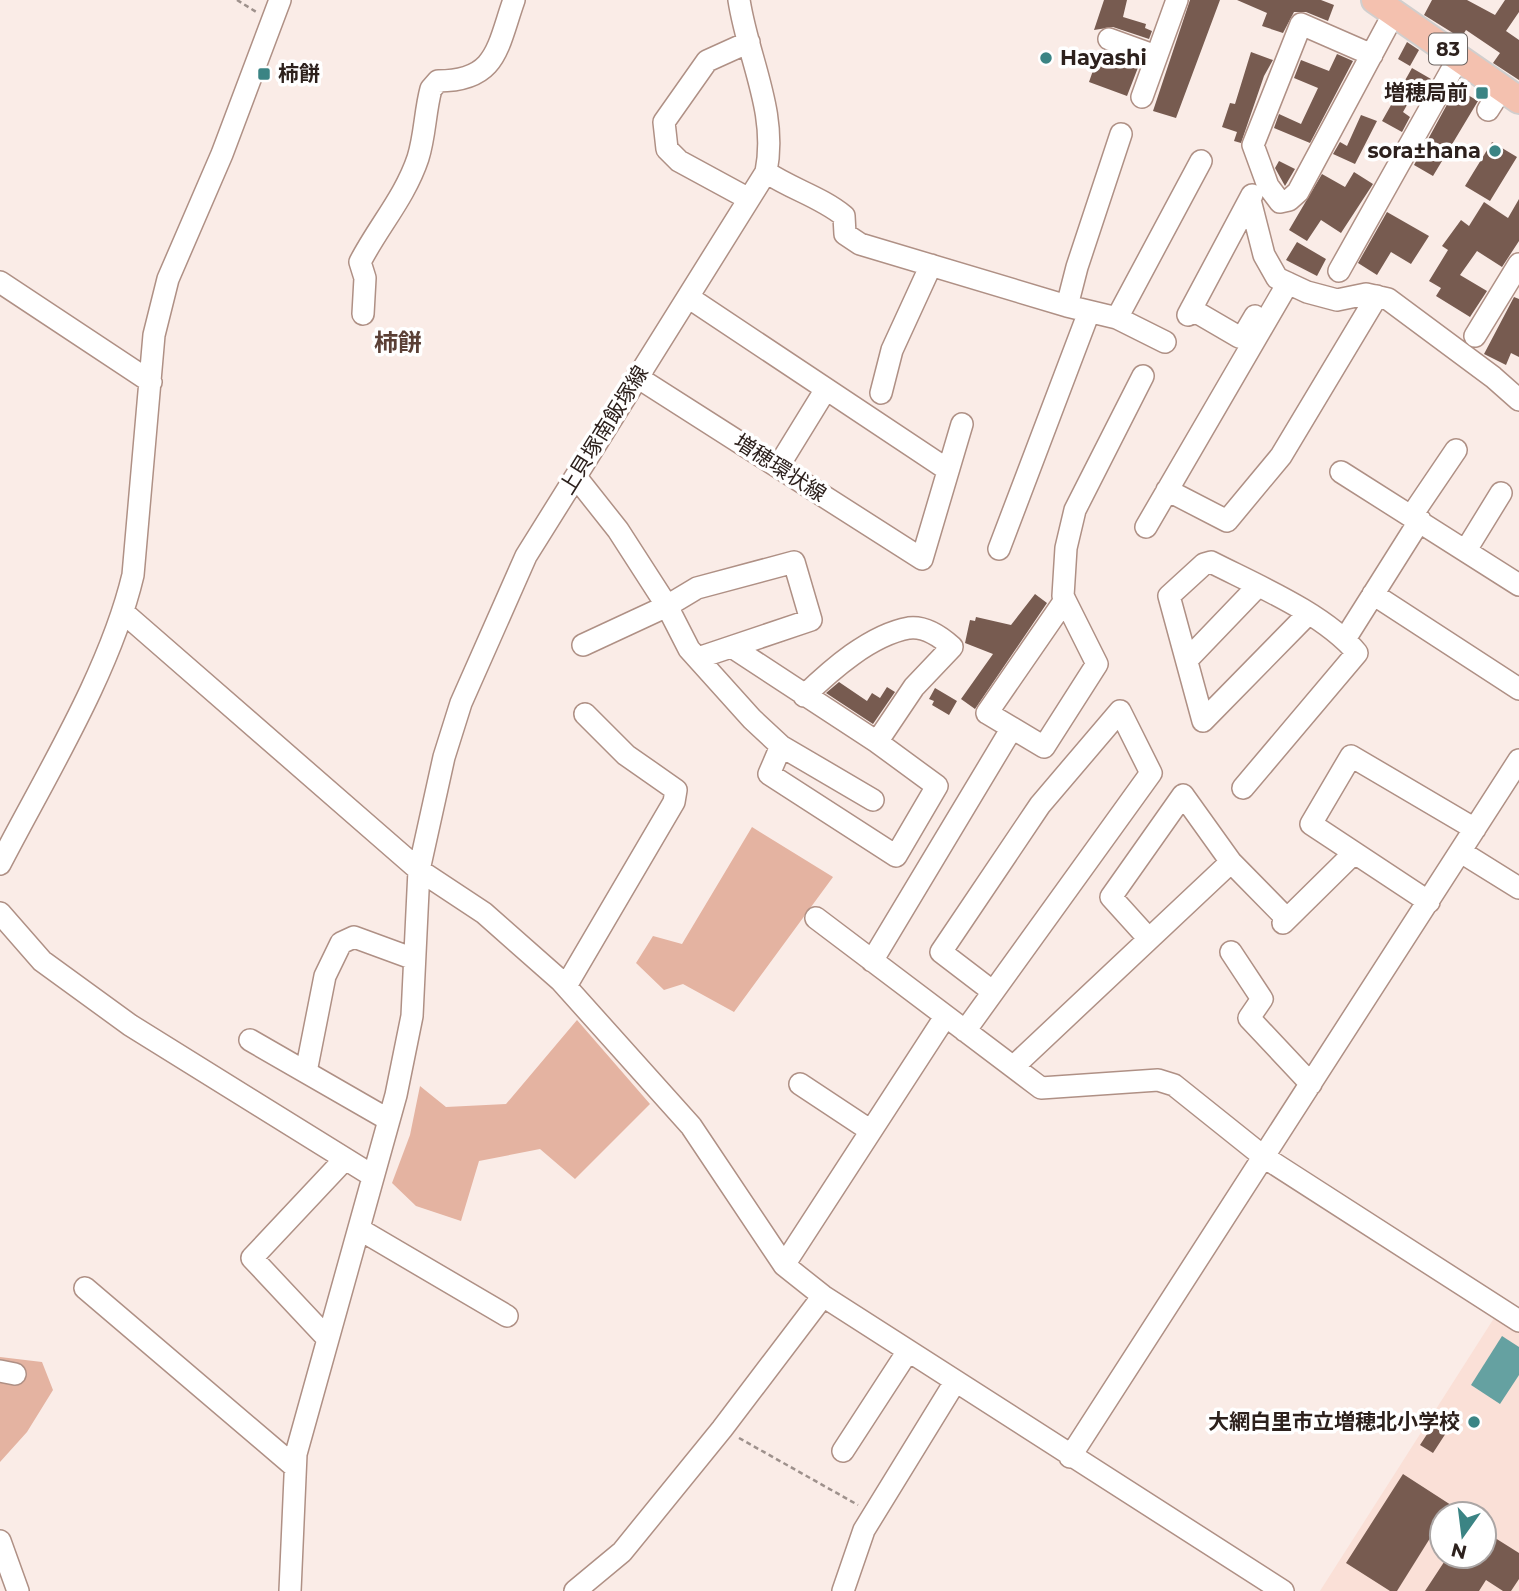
<svg xmlns="http://www.w3.org/2000/svg" width="1519" height="1591" viewBox="0 0 1519 1591" font-family="Montserrat,'Noto Sans JP',sans-serif">
	<style>
		.built { fill: #fae0d7; fill-rule: evenodd }
		.forest { fill: #e4b3a1 }
		.water { fill: #65a1a1 }
		.building { fill: #775b50 }
		.lines { fill: none; stroke-linecap: round; stroke-linejoin: round }
		.minor-casing { stroke: #af9085; stroke-width: 24 }
		.major-casing { stroke: #d1cecd; stroke-width: 30 }
		.path { stroke: #9e918c; stroke-width: 2.5; stroke-dasharray: 5 3.5; stroke-linecap: butt }
		.minor { stroke: #fff; stroke-width: 21 }
		.major { stroke: #f4c1af; stroke-width: 26 }
		.poi-dot { fill: #3b8484; stroke: #fff; stroke-width: 2.5 }
		.labels { text-anchor: middle; stroke-width: 7; stroke-linejoin: round; paint-order: stroke }
		.shield { fill: #fff; stroke: #6c6461; stroke-width: 2 }
		.shield-label { font-size: 19px; font-weight: bold; fill: #2d211d }
		.poi-label { font-size: 21px; font-weight: bold; fill: #2d211d; stroke: #fff; text-anchor: end }
		.street-label { font-size: 21px; fill: #2d211d; stroke: #fff }
		.quarter-label { font-size: 24px; font-weight: bold; fill: #5a3f35; stroke: #fff }
	</style>
	<rect width="100%" height="100%" fill="#faece7"/>
	<path class="built" d="M 1496,1315 L 1519,1329 L 1519,1591 L 1320,1591 ZM 1442,1514 L 1484,1514 L 1484,1556 L 1442,1556 Z"/>
	<path class="forest" d="M 752,827 L 833,877 L 734,1012 L 683,984 L 664,990 L 636,963 L 653,936 L 682,944 Z
		M 577,1020 L 650,1104 L 575,1179 L 540,1149 L 479,1161 L 461,1221 L 416,1206 L 392,1183 L 410,1135 L 420,1086 L 446,1107 L 506,1104 Z
		M 0,1357 L 42,1362 L 53,1390 L 27,1432 L 0,1462 Z"/>
	<path class="water" d="M 1502,1336 L 1519,1347 L 1519,1375 L 1500,1404 L 1471,1385 Z"/>
	<path class="building" d="M 1104,0 L 1127,0 L 1123,17 L 1146,24 L 1145,28 L 1152,31 L 1149,39 L 1113,27 L 1094,30 Z
		M 1190,0 L 1220,0 L 1176,118 L 1153,111 Z
		M 1237,0 L 1321,0 L 1334,5 L 1328,21 L 1306,12 L 1294,12 L 1283,33 L 1262,26 L 1267,13 Z
		M 1432,0 L 1467,0 L 1495,15 L 1505,0 L 1519,0 L 1519,12 L 1506,31 L 1519,40 L 1519,80 L 1493,63 L 1500,53 L 1466,30 L 1461,38 L 1424,15 Z
		M 1407,42 L 1419,50 L 1410,66 L 1398,59 Z
		M 1251,52 L 1273,60 L 1264,76 L 1241,143 L 1234,141 L 1237,132 L 1222,127 L 1230,103 L 1235,104 Z
		M 1337,54 L 1353,61 L 1310,143 L 1274,128 L 1279,114 L 1301,124 L 1318,88 L 1294,78 L 1301,60 L 1329,71 Z
		M 1097,59 L 1119,66 L 1127,61 L 1139,65 L 1127,96 L 1089,82 Z
		M 1412,68 L 1431,79 L 1422,95 L 1415,91 L 1403,112 L 1410,117 L 1402,132 L 1382,121 Z
		M 1456,88 L 1478,101 L 1433,176 L 1414,165 Z
		M 1361,115 L 1377,121 L 1355,164 L 1333,154 L 1340,142 L 1347,146 Z
		M 1492,142 L 1517,157 L 1490,201 L 1465,186 Z
		M 1279,161 L 1295,169 L 1285,186 L 1275,168 Z
		M 1354,172 L 1373,184 L 1341,233 L 1321,220 L 1307,241 L 1289,230 L 1322,174 L 1345,187 Z
		M 1519,199 L 1519,241 L 1502,267 L 1477,251 L 1460,275 L 1487,291 L 1470,317 L 1436,296 L 1441,288 L 1429,281 L 1448,250 L 1442,246 L 1461,220 L 1469,226 L 1484,202 L 1508,218 Z
		M 1387,212 L 1429,236 L 1411,264 L 1391,252 L 1377,275 L 1358,263 Z
		M 1297,242 L 1326,259 L 1317,276 L 1286,260 Z
		M 1514,297 L 1519,299 L 1519,357 L 1511,353 L 1506,365 L 1484,354 Z
		M 1035,594 L 1047,603 L 975,709 L 961,699 L 993,654 L 965,643 L 970,620 L 975,621 L 976,617 L 1011,625 Z
		M 839,682 L 867,701 L 872,693 L 880,698 L 887,687 L 895,692 L 873,724 L 826,693 Z
		M 935,688 L 957,701 L 949,715 L 932,705 L 934,701 L 929,699 Z
		M 1433,1425 L 1446,1433 L 1433,1453 L 1420,1445 Z
		M 1403,1474 L 1451,1505 L 1442,1514 L 1442,1519 L 1397,1591 L 1390,1591 L 1346,1563 Z
		M 1484,1531 L 1519,1553 L 1519,1579 L 1511,1591 L 1503,1591 L 1486,1580 L 1479,1591 L 1425,1591 L 1448,1556 L 1484,1556 Z"/>
	<g class="lines">
		<g class="minor-casing">
			<path id="minor" d="M 1109,39 L 1156,56
				M 749,42 L 707,61 L 664,122 L 667,149 L 679,161 L 749,199
				M 1372,55 L 1301,24 L 1253,145 L 1268,186 L 1280,202 L 1289,200 L 1298,192 L 1394,13
				M 1142,97 L 1177,0
				M 1488,110 L 1502,88
				M 766,172 C 791,189 821,197 844,216 L 845,234 L 860,244 L 1067,306 L 1117,318 L 1165,342
				M 1250,200 L 1264,255 L 1277,278 L 1307,292 L 1337,300 L 1366,294 L 1388,299 L 1493,377 L 1519,400
				M 1339,271 L 1459,57
				M 0,282 L 151,382
				M 688,297 L 948,470
				M 1067,306 L 1077,267 L 1121,134
				M 1191,309 L 1239,337 L 1245,333 L 1255,316
				M 363,314 L 365,278 L 360,262 C 378,227 405,197 418,158 C 425,136 425,111 431,89 L 438,81 C 497,81 497,48 514,0
				M 1188,315 L 1252,195
				M 1117,318 L 1201,161
				M 1475,336 L 1519,264
				M 637,377 L 922,559 L 962,424
				M 881,393 L 892,350 L 931,265
				M 778,467 L 826,389
				M 1341,472 L 1519,585
				M 576,477 L 618,530 L 667,606 L 689,649 L 752,719 L 781,746 L 873,800
				M 1167,490 L 1227,521 L 1281,456 L 1377,296
				M 1412,515 L 1456,450
				M 1146,527 L 1288,283
				M 999,549 L 1089,312
				M 1466,550 L 1501,493
				M 1373,594 L 1519,689
				M 1065,600 L 987,713 L 1044,747 L 1097,664 L 1063,596 L 1066,548 L 1075,510 L 1143,376
				M 124,613 L 419,870 L 484,913 L 561,981 L 691,1126 L 784,1265 L 823,1296 L 1283,1591
				M 1345,639 L 1420,520
				M 583,645 L 667,606 L 697,588 L 794,562 L 811,620 L 698,658
				M 732,647 L 877,742 L 937,786 L 896,856 L 769,774 L 781,746
				M 1187,660 L 1258,586
				M 804,696 C 831,670 870,635 909,628 C 925,626 941,637 952,647 L 914,687 L 877,742
				M 1203,721 L 1169,596 L 1204,564 L 1211,562 C 1256,585 1325,614 1357,653 L 1243,788
				M 1203,721 L 1307,615
				M 1461,852 L 1519,888
				M 0,864 C 46,775 110,672 133,575 L 154,335 L 168,279 L 222,154 L 280,0
				M 1429,902 L 1311,824 L 1351,756 L 1475,829
				M 0,913 L 42,961 L 130,1025 L 373,1176
				M 816,918 L 1041,1088 L 1158,1080 L 1174,1085 L 1264,1157 L 1519,1321
				M 1283,923 L 1354,853
				M 1149,939 L 1111,897 L 1183,795 L 1231,862 L 1287,919
				M 1231,952 L 1262,999 L 1249,1018 L 1311,1084
				M 872,961 L 1012,728
				M 566,986 L 674,802 L 676,790 L 626,755 L 585,714
				M 965,1031 L 1151,773 L 1120,711 L 1040,805 L 941,952 L 992,991
				M 250,1040 L 389,1120
				M 1013,1067 L 1231,862
				M 306,1072 L 325,976 L 341,943 L 354,937 L 414,959
				M 800,1084 L 871,1131
				M 359,1229 L 507,1316
				M 784,1265 L 945,1017
				M 85,1288 L 295,1467
				M 328,1339 L 252,1258 L 345,1159
				M 0,1371 L 15,1374
				M 843,1451 L 908,1351
				M 1070,1457 L 1519,760
				M 0,1541 L 18,1591
				M 290,1591 L 296,1454 L 396,1095 L 412,1016 L 419,870 L 444,757 L 461,703 L 526,556 L 766,172 C 778,112 748,59 739,0
				M 575,1591 L 622,1552 L 722,1429 L 823,1296
				M 843,1591 L 864,1530 L 955,1382"/>
		</g>
		<g class="major-casing">
			<path id="major" d="M 1375,0 L 1519,100"/>
		</g>
		<path class="path" d="M 237,0 L 258,13
			M 739,1438 L 858,1505"/>
		<use href="#minor" class="minor"/>
		<use href="#major" class="major"/>
	</g>
	<g class="poi-dot">
		<circle cx="1046" cy="58" r="7"/>
		<rect x="257" y="67" width="14" height="14" rx="3.5"/>
		<rect x="1475" y="86" width="14" height="14" rx="3.5"/>
		<circle cx="1495" cy="151" r="7"/>
		<circle cx="1474" cy="1422" r="7"/>
	</g>
	<g class="labels">
		<rect class="shield" x="1429" y="33.5" width="38" height="31" rx="5"/>
		<g class="shield-label">
			<text x="1448" y="56">83</text>
		</g>
		<g class="poi-label">
			<text x="1060" y="65" text-anchor="start">Hayashi</text>
			<text x="278" y="81" text-anchor="start">柿餅</text>
			<text x="1468" y="100">増穂局前</text>
			<text x="1481" y="158">sora±hana</text>
			<text x="1460" y="1429">大網白里市立増穂北小学校</text>
		</g>
		<g class="street-label">
			<text transform="translate(604 430) rotate(-58)" y="7">上貝塚南飯塚線</text>
			<text transform="translate(780 468) rotate(33)" y="7">増穂環状線</text>
		</g>
		<g class="quarter-label">
			<text x="398" y="351">柿餅</text>
		</g>
	</g>
	<g transform="translate(1463 1535) rotate(194)"><circle r="33" fill="#ffffff" stroke="#aba6a5" stroke-width="2"/>
	<path d="M0-5L12 26L0 18L-12 26Z" fill="#3b8484"/>
	<text y="-10" font-size="19" font-weight="bold" text-anchor="middle" fill="#2d211d">N</text>
	</g>
</svg>
